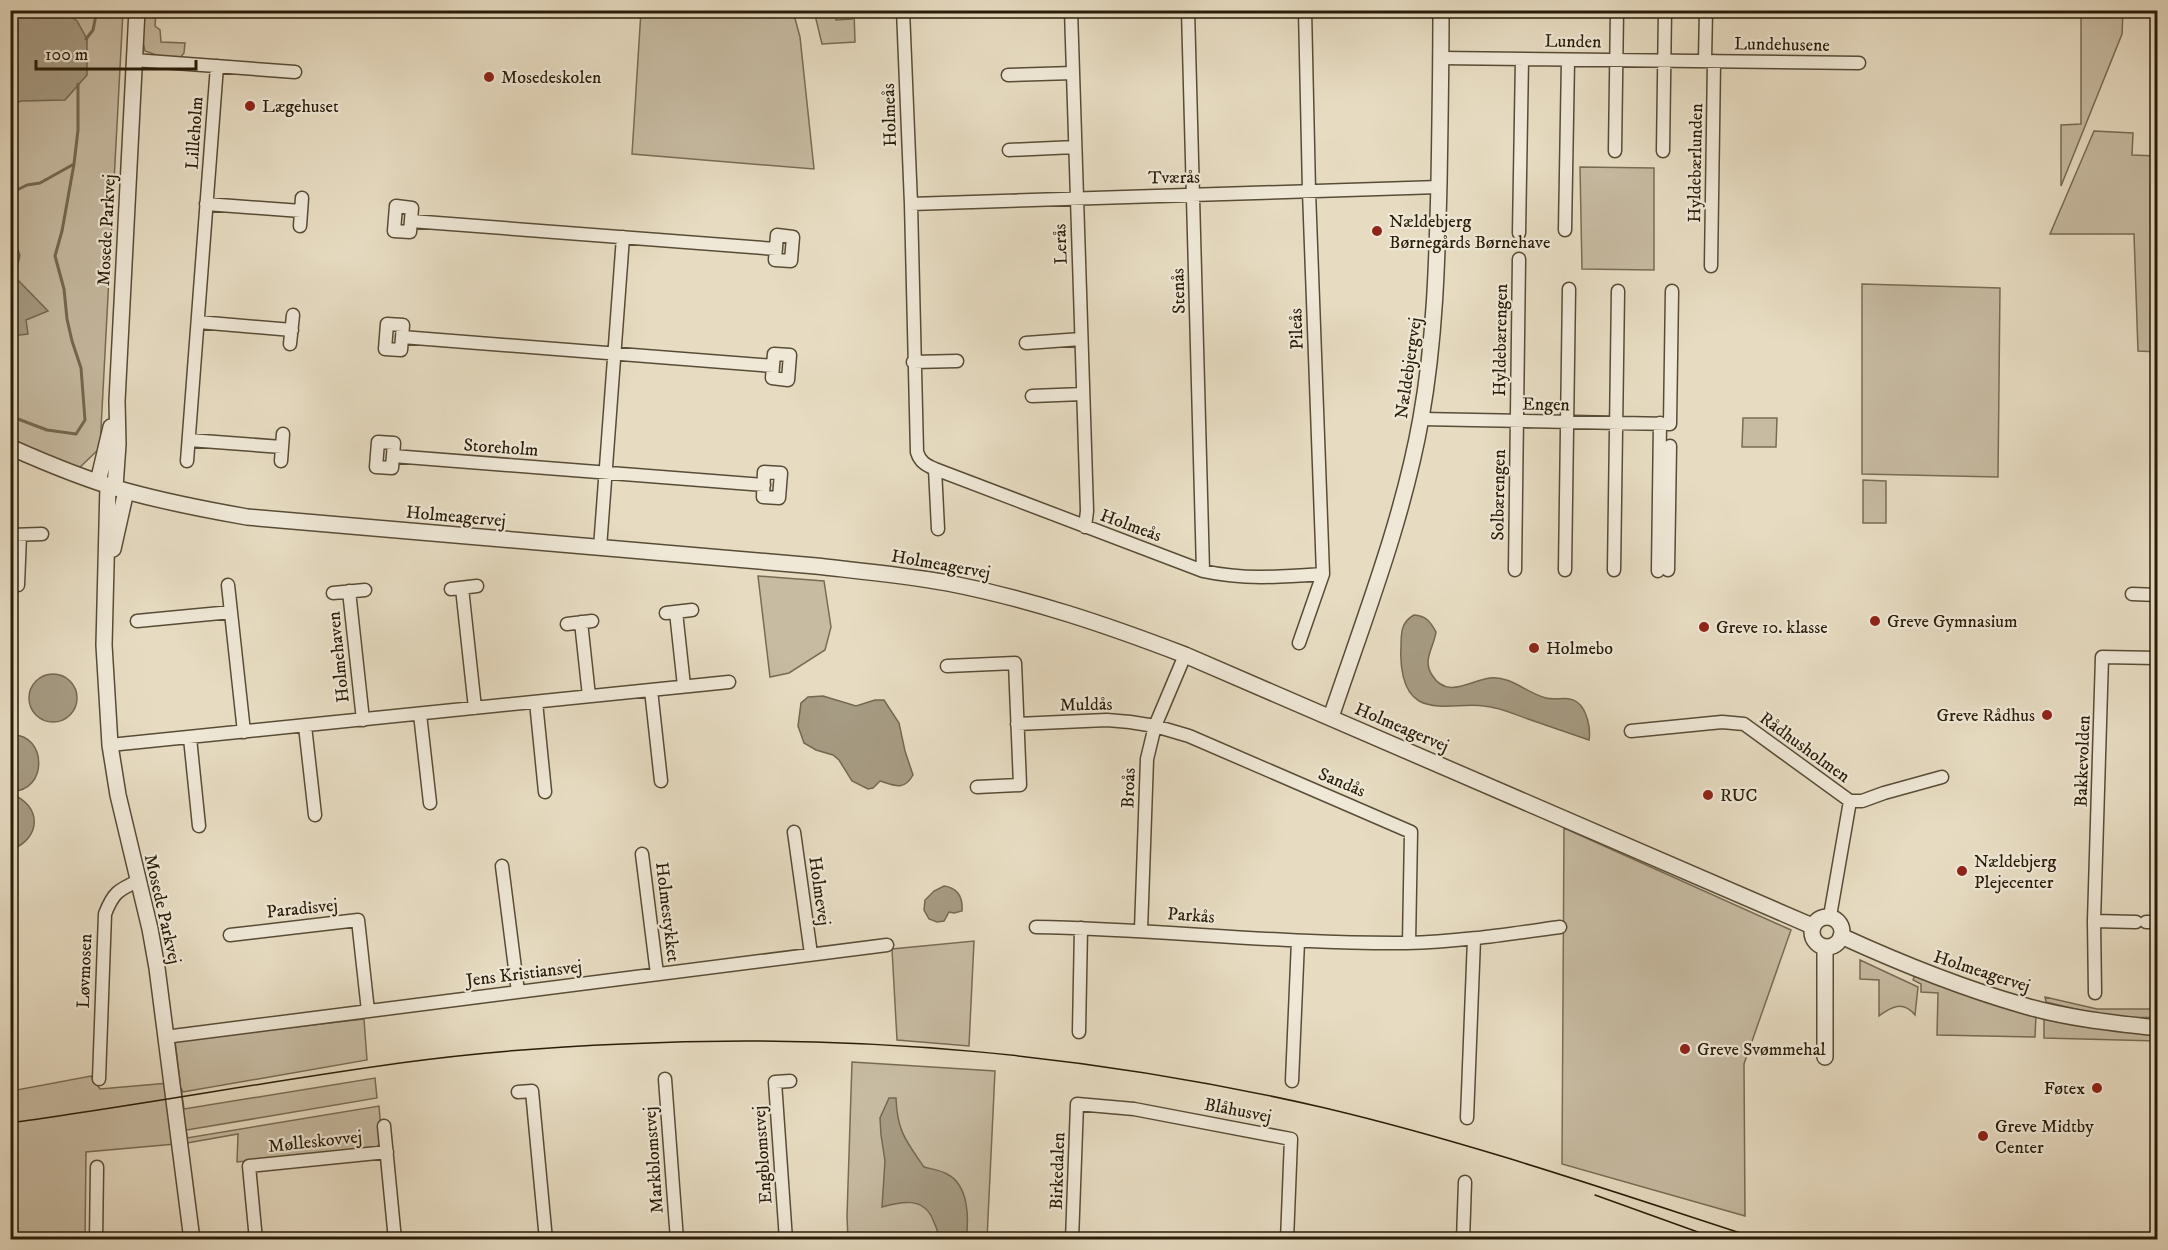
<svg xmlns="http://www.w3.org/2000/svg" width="2168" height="1250" viewBox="0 0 2168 1250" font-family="'IM FELL DW Pica',serif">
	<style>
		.green { fill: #c7bba2; stroke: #786c55; stroke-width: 1.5 }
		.water { fill: #a69b83; stroke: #746852; stroke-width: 1.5 }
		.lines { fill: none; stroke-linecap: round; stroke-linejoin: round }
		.stream { stroke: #746852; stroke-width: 3 }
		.minor-casing { stroke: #584c36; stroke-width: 15 }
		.tertiary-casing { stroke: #584c36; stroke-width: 18 }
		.minor { stroke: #efe8d7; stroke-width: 12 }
		.tertiary { stroke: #efe8d7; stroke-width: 15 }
		.tram { stroke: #291c08; stroke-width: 1.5 }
		.poi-dot { fill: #8f2418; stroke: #efe8d7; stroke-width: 2 }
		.labels { text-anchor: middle; stroke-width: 4.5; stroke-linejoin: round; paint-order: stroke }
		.street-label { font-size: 18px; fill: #291c08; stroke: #efe8d7 }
		.poi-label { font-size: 18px; fill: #291c08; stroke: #efe8d7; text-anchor: start }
	</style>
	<rect width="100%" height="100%" fill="#e7dcc2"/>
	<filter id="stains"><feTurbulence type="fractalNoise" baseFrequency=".00333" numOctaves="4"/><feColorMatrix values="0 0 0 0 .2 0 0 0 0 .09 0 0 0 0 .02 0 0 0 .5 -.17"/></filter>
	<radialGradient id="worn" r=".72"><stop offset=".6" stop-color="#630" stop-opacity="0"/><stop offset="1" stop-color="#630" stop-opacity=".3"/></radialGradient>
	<path class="green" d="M 10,11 L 123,11 L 100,448 L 78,469 L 11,441 Z
		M 143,11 L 156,11 L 155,26 L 160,30 L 161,42 L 185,43 L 184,53 L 180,58 L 162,57 L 145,51 L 141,34 Z
		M 641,11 L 793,11 L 800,37 L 814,169 L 632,154 Z
		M 814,11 L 835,11 L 836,20 L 852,19 L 851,11 L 854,11 L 855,42 L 822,44 Z
		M 2081,11 L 2123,11 L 2122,34 L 2061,186 L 2061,125 L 2081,124 Z
		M 2094,131 L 2133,133 L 2132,155 L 2157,156 L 2157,352 L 2138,351 L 2134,234 L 2050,234 Z
		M 1580,167 L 1654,168 L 1654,270 L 1582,269 Z
		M 1862,284 L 2000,288 L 1998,477 L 1862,474 Z
		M 1743,418 L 1777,418 L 1776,447 L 1742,447 Z
		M 1863,480 L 1886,481 L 1886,523 L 1863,523 Z
		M 758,576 L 824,581 L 831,627 L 825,650 L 789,673 L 770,677 Z
		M 1564,828 L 1791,930 L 1744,1064 L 1745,1216 L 1562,1164 Z
		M 974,941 L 969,1046 L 897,1040 L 892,949 Z
		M 1860,960 L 1918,987 L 1915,1015 C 1903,1001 1892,1006 1879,1016 L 1879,980 L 1860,979 Z
		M 1915,975 L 2036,1015 L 2035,1037 L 1937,1035 L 1938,993 L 1921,992 L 1921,984 L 1913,980 Z
		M 2045,997 L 2097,1009 L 2157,1009 L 2157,1017 C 2119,1020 2083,1011 2046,1002 Z
		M 2044,1017 L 2157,1034 L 2158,1041 L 2044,1038 Z
		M 364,1019 L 367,1060 L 183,1092 L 181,1088 L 184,1109 L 375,1078 L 377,1098 L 187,1130 L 186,1128 L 187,1138 L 379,1106 L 382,1142 L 375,1148 L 237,1162 L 238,1134 L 187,1143 L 86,1152 L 85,1239 L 11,1240 L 11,1091 L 91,1076 L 100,1089 L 180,1082 L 175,1041 Z
		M 852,1062 L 995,1071 L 987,1239 L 848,1240 L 847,1216 Z"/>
	<path class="water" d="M 19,11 L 63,11 L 77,21 L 87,39 L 87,75 L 65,100 L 21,101 L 11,105 L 11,26 Z
		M 10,231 L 20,255 L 15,277 L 48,311 L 26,320 L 28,334 L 11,336 Z
		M 1414,615 C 1426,616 1430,621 1436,632 C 1434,647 1422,660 1432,675 C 1447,700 1471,680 1490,678 C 1512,676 1526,693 1546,698 C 1556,701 1568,695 1577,702 C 1587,709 1591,729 1589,740 C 1569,733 1548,726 1528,719 C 1514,714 1499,707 1484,706 C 1463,703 1438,711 1419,701 C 1402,691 1400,664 1401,647 C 1401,633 1401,622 1414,615 Z
		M29 698a24 24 0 1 1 48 0a24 24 0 1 1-48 0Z
		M 823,696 L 856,706 L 875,700 L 884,700 L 899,723 L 905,751 L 913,775 C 904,791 895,786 880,781 L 873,788 L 868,789 L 852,781 L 839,760 L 833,755 L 816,750 L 804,743 L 798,726 L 801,703 L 808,697 Z
		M 11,735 C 48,733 48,793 11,791 Z
		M 11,794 C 42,805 42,838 11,850 Z
		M 944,886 C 958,888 963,898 962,911 L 954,913 L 949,912 L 944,921 L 937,922 L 929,919 L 924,910 L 925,900 L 934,891 Z
		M 889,1098 L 896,1098 C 897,1131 906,1141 924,1167 C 931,1169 940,1170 947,1174 C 969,1185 969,1219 966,1239 L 937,1239 C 939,1232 936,1227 933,1220 C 924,1197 902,1201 882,1207 L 885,1161 L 881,1135 L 880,1118 Z"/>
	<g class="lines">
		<path class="stream" d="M 86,39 L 93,30 L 97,10
			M 10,198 L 11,193 L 27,185 L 40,183 L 74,164
			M 10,416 L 47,430 L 76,434 L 85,420 L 81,368 L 72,341 L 67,319 L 64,289 L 55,256 L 62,231 L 74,164 L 78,130 L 78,84"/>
		<g class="minor-casing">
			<path id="minor" d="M 903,10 L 911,204 L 917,452 C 920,462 926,465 935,469 L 1203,571 C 1244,580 1281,577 1323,574
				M 1071,10 L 1087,511 L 1085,527
				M 1188,10 L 1203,571
				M 1441,58 L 1859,63
				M 134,60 L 295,72
				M 1705,60 L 1706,10
				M 1008,75 L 1073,73
				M 1009,150 L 1075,147
				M 1615,151 L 1617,10
				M 1663,151 L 1665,10
				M 206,204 L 301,211
				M 911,204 L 1439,187
				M 396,206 L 412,208 L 410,232 L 394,231 Z
				M 411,221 L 776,249
				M 300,226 L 302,198
				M 1565,230 L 1568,60
				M 1519,233 L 1522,59
				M 777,235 L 793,237 L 791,261 L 775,260 Z
				M 1711,266 L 1714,61
				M 198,322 L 292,330
				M 387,324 L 403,325 L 401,350 L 385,349 Z
				M 402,337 L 773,366
				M 1026,343 L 1081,339
				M 290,344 L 293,315
				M 774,354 L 790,355 L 788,380 L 772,378 Z
				M 913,362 L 957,361
				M 1032,396 L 1083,394
				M 1421,419 L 1670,424 L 1672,291
				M 189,440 L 282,447
				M 378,442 L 394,443 L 392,468 L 376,467 Z
				M 393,456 L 764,485
				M 187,461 L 217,66
				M 281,461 L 283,434
				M 935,469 L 938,529
				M 764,472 L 781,473 L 779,498 L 763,497 Z
				M 10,535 L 42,534
				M 600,548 L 623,237
				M 1515,570 L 1519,259
				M 1565,570 L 1569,289
				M 1614,570 L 1618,291
				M 1668,570 L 1670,446
				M 1658,571 L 1660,423
				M 18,585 L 20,535
				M 228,585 L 244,732
				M 462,588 L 475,708
				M 451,589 L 477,586
				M 349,591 L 363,720
				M 333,593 L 365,590
				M 2132,594 L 2158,595
				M 676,612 L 684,686
				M 666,613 L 692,610
				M 137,621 L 231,612
				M 581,622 L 589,696
				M 567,624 L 592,621
				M 1299,643 L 1323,574 L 1309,191 L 1305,10
				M 947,666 L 1015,663 L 1020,785 L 977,787
				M 651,690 L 661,781
				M 536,702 L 545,792
				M 420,714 L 430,803
				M 1017,724 L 1107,720 L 1130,722 L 1155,726 L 1189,736 L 1411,832 L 1409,943
				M 305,726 L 315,815
				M 1631,731 L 1722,722 L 1744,724 L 1850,801 L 1862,801 L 1884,793 L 1942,777
				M 190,738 L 199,826
				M 110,745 L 729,682
				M 794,832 L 811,954
				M 642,854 L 657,974
				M 502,866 L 518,992
				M 1830,916 L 1850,801
				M 2094,921 L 2136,922
				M 2146,922 L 2158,922
				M 1036,927 C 1159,929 1282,944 1406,943 C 1458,942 1509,934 1560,927
				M 1141,930 L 1147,759 L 1155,726 L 1185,655
				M 230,935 L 358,920 L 368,1011
				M 2095,993 L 2094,921 L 2102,657 L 2158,658
				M 1079,1032 L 1081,928
				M 165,1037 L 887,945
				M 99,1079 L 105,914 C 113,893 118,890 138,881
				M 665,1079 L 677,1240
				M 1292,1081 L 1298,941
				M 518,1092 L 532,1091 L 546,1240
				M 1467,1118 L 1474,939
				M 384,1126 L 395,1240
				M 96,1240 L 97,1167
				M 256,1240 L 249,1166 L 387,1152
				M 786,1240 L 775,1082 L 790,1081
				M 1072,1240 L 1077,1104 L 1134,1109 L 1291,1139 L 1287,1240
				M 1463,1240 L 1465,1182"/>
		</g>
		<g class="tertiary-casing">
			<path id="tertiary" d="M 10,447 C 48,464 87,480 126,491 C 166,502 207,510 247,517 L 816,566 C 860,571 904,575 948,583 C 1030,599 1107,625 1185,655 L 1812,926
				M 98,482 L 111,427
				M 108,485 L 104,645 L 110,745 L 118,795 L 150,929 L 157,968 L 192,1240
				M 115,487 L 118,444 L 117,401 L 137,10
				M 113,549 L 126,491
				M 1331,717 C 1364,619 1403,520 1421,418 C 1435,340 1437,262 1439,183 C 1440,125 1441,68 1441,10
				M1812 932a15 15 0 1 1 30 0a15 15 0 1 1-30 0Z
				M 1841,936 C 1900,963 1959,987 2022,1005 C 2065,1018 2112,1023 2158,1028
				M 1825,947 L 1825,1057"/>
		</g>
		<use href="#minor" class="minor"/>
		<use href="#tertiary" class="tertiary"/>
		<path class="tram" d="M 10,1123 C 140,1105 270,1081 400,1063 C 473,1053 548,1047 623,1044 C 857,1032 1096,1055 1325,1108 C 1473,1143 1617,1193 1762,1240
			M 1595,1195 L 1720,1240"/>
	</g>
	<g class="poi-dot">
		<circle cx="489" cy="77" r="6"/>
		<circle cx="250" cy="106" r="6"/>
		<circle cx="1377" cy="231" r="6"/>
		<circle cx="1875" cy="621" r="6"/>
		<circle cx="1704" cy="627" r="6"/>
		<circle cx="1534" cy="648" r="6"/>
		<circle cx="2047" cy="715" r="6"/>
		<circle cx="1708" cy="795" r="6"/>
		<circle cx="1962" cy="871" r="6"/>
		<circle cx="1685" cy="1049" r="6"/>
		<circle cx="2097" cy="1088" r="6"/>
		<circle cx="1983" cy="1136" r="6"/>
	</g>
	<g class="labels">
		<g class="street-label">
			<text transform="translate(1573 41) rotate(1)" y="6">Lunden</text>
			<text transform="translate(1782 44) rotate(1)" y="6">Lundehusene</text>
			<text transform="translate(889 115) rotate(-92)" y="6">Holmeås</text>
			<text transform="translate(194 133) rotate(-86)" y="6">Lilleholm</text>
			<text transform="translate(1695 163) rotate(-89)" y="6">Hyldebærlunden</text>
			<text transform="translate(1174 177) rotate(-1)" y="6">Tværås</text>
			<text transform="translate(106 230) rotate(-87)" y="6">Mosede Parkvej</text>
			<text transform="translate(1060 244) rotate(-92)" y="6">Lerås</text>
			<text transform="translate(1178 291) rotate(-92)" y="6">Stenås</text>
			<text transform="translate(1296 329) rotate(-92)" y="6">Pileås</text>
			<text transform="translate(1500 340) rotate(-89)" y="6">Hyldebærengen</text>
			<text transform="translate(1408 368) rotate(-82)" y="6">Nældebjergvej</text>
			<text transform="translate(1546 404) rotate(1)" y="6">Engen</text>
			<text transform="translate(501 447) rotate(4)" y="6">Storeholm</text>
			<text transform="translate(1498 495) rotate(-89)" y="6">Solbærengen</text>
			<text transform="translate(456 516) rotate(5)" y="6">Holmeagervej</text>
			<text transform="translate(1131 525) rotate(20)" y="6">Holmeås</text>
			<text transform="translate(941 564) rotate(10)" y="6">Holmeagervej</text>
			<text transform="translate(338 657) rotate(-96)" y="6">Holmehaven</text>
			<text transform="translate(1086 704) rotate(-1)" y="6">Muldås</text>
			<text transform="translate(1402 727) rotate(23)" y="6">Holmeagervej</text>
			<text transform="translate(1805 747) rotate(36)" y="6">Rådhusholmen</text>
			<text transform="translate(2082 761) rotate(-88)" y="6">Bakkevolden</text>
			<text transform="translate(1342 782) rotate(23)" y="6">Sandås</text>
			<text transform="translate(1128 788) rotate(-88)" y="6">Broås</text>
			<text transform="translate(820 891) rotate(82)" y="6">Holmevej</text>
			<text transform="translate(302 908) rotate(-6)" y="6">Paradisvej</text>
			<text transform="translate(163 909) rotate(77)" y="6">Mosede Parkvej</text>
			<text transform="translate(668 912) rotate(83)" y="6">Holmestykket</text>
			<text transform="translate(1191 915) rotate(4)" y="6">Parkås</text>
			<text transform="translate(84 971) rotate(-88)" y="6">Løvmosen</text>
			<text transform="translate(1982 971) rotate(18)" y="6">Holmeagervej</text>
			<text transform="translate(524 973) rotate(-7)" y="6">Jens Kristiansvej</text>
			<text transform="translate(1238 1110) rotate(11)" y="6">Blåhusvej</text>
			<text transform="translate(315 1141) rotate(-6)" y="6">Mølleskovvej</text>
			<text transform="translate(762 1155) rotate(-94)" y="6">Engblomstvej</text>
			<text transform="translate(653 1160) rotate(-94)" y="6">Markblomstvej</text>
			<text transform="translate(1057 1171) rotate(-88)" y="6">Birkedalen</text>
		</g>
		<g class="poi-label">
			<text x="501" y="83">Mosedeskolen</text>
			<text x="262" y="112">Lægehuset</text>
			<text x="1389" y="227">Nældebjerg<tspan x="1389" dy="21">Børnegårds Børnehave</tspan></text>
			<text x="1887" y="627">Greve Gymnasium</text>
			<text x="1716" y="633">Greve 10. klasse</text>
			<text x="1546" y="654">Holmebo</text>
			<text x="2035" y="721" text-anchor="end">Greve Rådhus</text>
			<text x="1720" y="801">RUC</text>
			<text x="1974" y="867">Nældebjerg<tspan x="1974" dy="21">Plejecenter</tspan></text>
			<text x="1697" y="1055">Greve Svømmehal</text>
			<text x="2085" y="1094" text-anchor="end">Føtex</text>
			<text x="1995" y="1132">Greve Midtby<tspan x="1995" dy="21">Center</tspan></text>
		</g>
	</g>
	<rect width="2168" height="1250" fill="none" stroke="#e7dcc2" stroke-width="36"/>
	<rect x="12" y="12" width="2144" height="1226" fill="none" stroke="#291c08" stroke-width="3"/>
	<rect x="18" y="18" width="2132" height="1214" fill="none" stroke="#291c08" stroke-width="1.5"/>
	<path d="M36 60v9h160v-9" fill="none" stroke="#291c08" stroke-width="3"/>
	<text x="45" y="60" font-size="18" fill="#291c08" stroke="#efe8d7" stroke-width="4.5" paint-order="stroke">100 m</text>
	<rect width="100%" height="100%" filter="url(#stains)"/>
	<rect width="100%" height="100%" fill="url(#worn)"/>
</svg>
